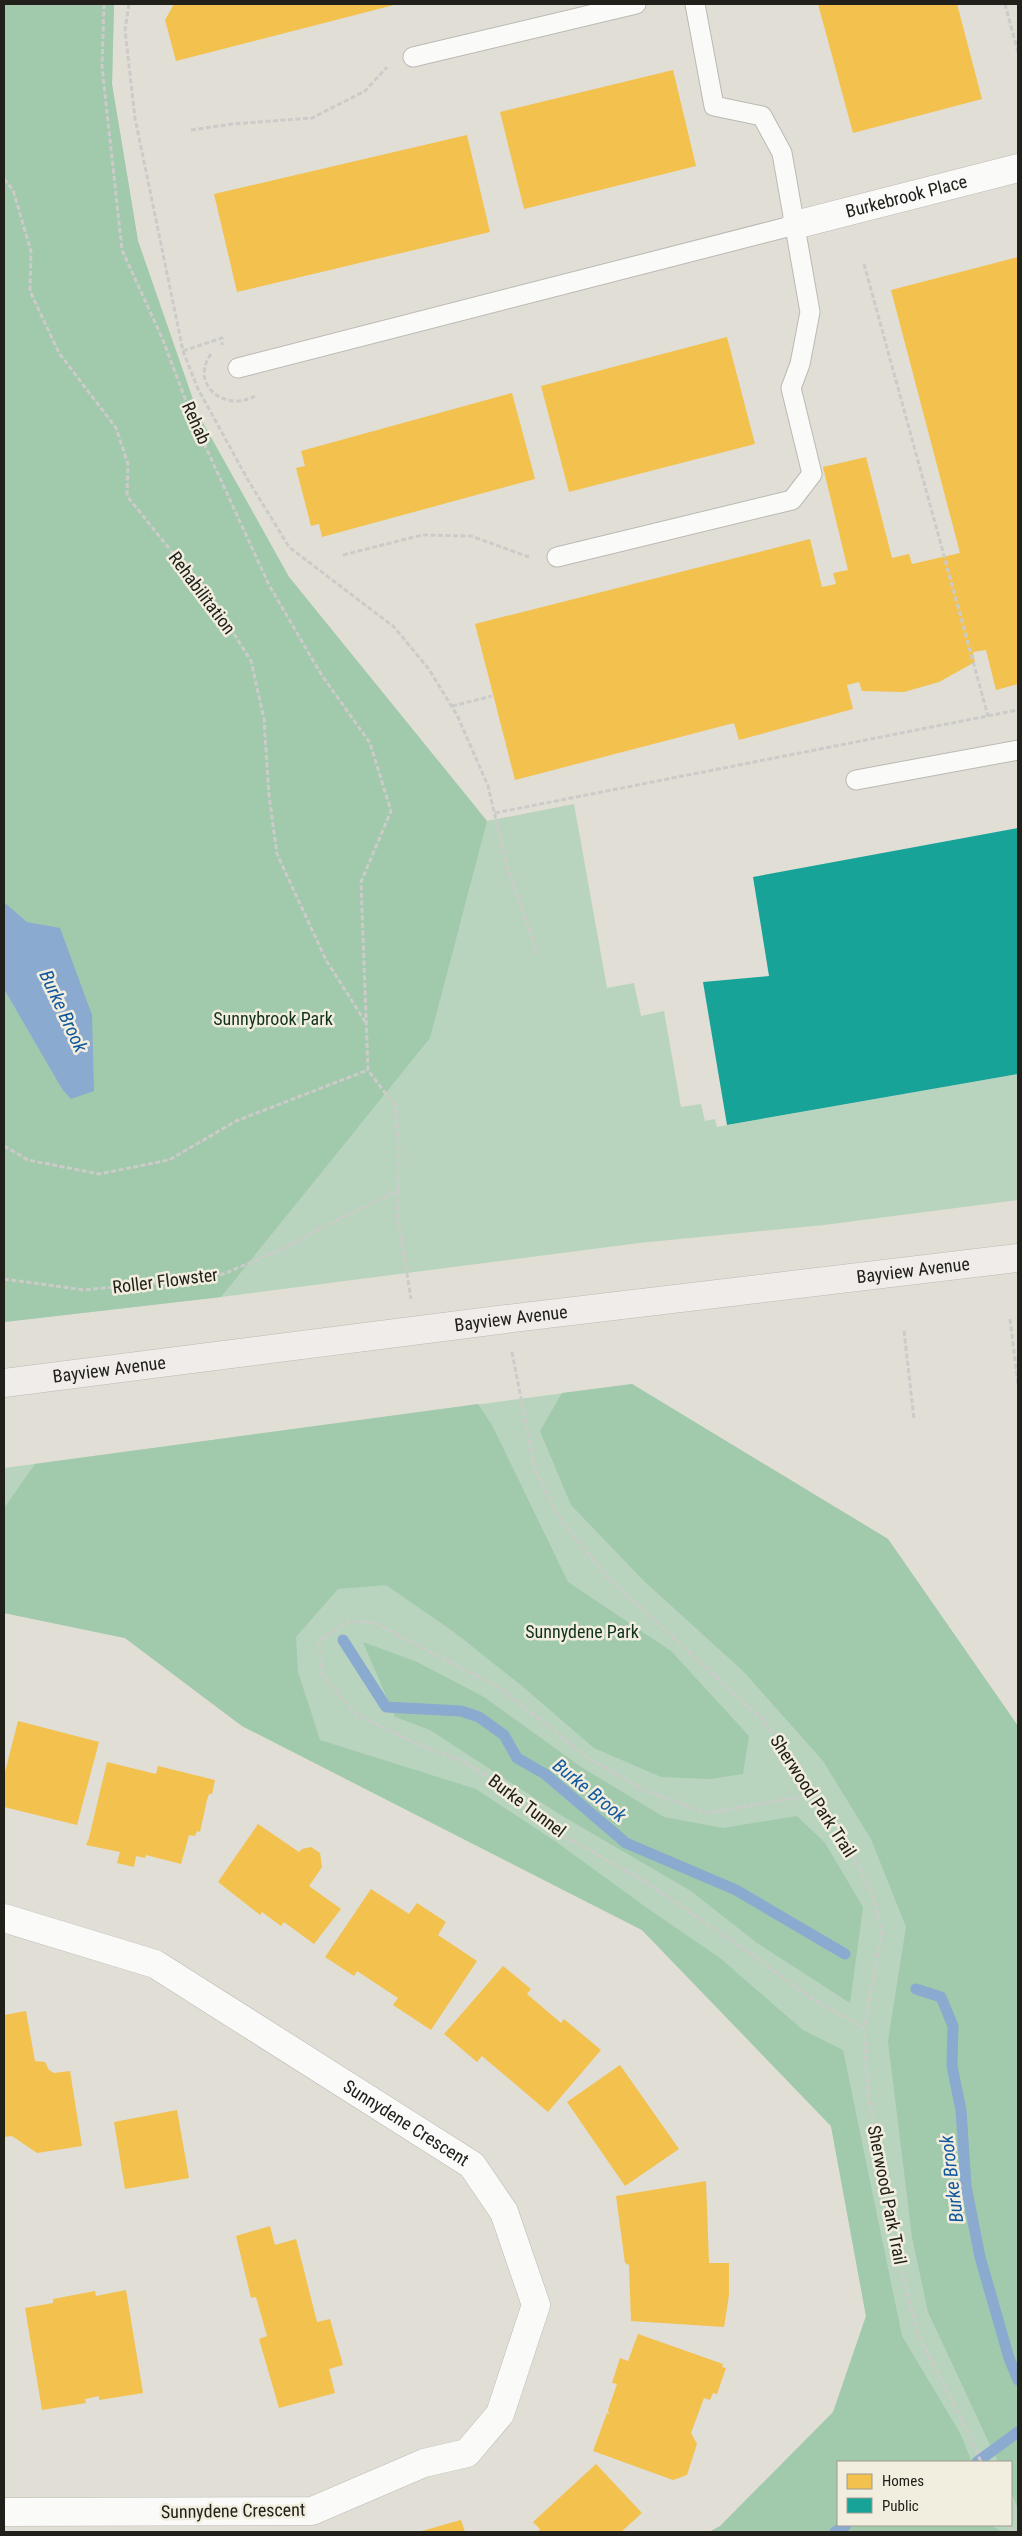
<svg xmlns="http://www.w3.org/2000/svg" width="1022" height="2536" viewBox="0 0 1022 2536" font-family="'Roboto Condensed',sans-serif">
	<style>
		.green { fill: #b8d4be }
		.forest { fill: #a1c9ac }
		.water { fill: #8aaacf }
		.homes { fill: #f2c14e }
		.public { fill: #17a398 }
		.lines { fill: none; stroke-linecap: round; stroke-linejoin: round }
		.stream { stroke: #8aaacf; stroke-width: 11 }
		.service-casing { stroke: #bbb9b3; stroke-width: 21 }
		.minor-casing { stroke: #bbb9b3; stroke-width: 29 }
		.secondary-casing { stroke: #bbb9b3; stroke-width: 29 }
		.path { stroke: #cccbc9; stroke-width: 3; stroke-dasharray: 5 2.5; stroke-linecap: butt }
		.service { stroke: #fafaf9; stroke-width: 19 }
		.minor { stroke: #fafaf9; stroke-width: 28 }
		.secondary { stroke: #f0ecea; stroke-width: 28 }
		.labels { text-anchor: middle; stroke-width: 5; stroke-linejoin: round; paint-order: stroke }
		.street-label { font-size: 18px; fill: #21201a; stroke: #f2eedf }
		.park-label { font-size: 18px; fill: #10311e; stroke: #f2eedf }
		.water-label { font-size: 19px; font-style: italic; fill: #12589d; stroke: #f2eedf }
	</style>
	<rect width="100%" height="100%" fill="#e1ded6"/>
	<path class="green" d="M 4,4 L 114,4 L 112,84 L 138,241 L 198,414 L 289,577 L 487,821 L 574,804 L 607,988 L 634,983 L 641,1016 L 664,1011 L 681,1107 L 701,1104 L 705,1121 L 715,1119 L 717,1127 L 1018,1074 L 1018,1200 L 824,1225 L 639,1243 L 221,1297 L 4,1322 Z
		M 632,1384 L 888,1539 L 1018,1726 L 1018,2532 L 877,2532 L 877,2525 L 1011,2525 L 1011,2462 L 873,2462 L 866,2316 L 831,2126 L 642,1930 L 242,1726 L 125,1638 L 4,1613 L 4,1468 Z"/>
	<path class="forest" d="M 4,4 L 114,4 L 112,84 L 138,241 L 198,414 L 289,577 L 487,821 L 430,1038 L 221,1297 L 4,1322 L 4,989 L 62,1089 L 60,929 L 27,922 L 4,902 Z
		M 632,1384 L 888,1539 L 1018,1726 L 1018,2509 L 1011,2492 L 1011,2462 L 998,2462 L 928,2312 L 912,2237 L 888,2041 L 906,1927 L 871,1839 L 823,1761 L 744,1672 L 644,1581 L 571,1505 L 540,1431 L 562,1393 Z
		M 478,1404 L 492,1425 L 568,1582 L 671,1651 L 749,1736 L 743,1774 L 710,1779 L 661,1777 L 594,1748 L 522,1686 L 454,1632 L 386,1585 L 338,1589 L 296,1637 L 298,1672 L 320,1740 L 476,1789 L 555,1841 L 647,1908 L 720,1958 L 803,2030 L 843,2050 L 902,2336 L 960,2433 L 972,2462 L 838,2462 L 838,2525 L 990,2525 L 1003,2532 L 709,2532 L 720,2526 L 833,2412 L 866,2316 L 831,2126 L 642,1930 L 242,1726 L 125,1638 L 4,1613 L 4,1508 L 35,1464 Z
		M 363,1642 L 417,1662 L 484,1697 L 581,1767 L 664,1817 L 723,1828 L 797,1816 L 825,1843 L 863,1907 L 850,2003 L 757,1943 L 691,1891 L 559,1814 L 430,1730 L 395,1717 Z"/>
	<path class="water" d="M 4,902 L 27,922 L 60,928 L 92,1015 L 94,1091 L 71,1099 L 62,1089 L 4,989 Z"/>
	<path class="homes" d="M 174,4 L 398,4 L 176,61 L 165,20 Z
		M 818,4 L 957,4 L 982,99 L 853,133 Z
		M 673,70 L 696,166 L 524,209 L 500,112 Z
		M 467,135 L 490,232 L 237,292 L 214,194 Z
		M 1018,257 L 1018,684 L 996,690 L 986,650 L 973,652 L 975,662 L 939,682 L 904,692 L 862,691 L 859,682 L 847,685 L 853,709 L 739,740 L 734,723 L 515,780 L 475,624 L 810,539 L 822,587 L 836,584 L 833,573 L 848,570 L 823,467 L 866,457 L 892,558 L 909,554 L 912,564 L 960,553 L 891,290 Z
		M 727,337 L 755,444 L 569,492 L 541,386 Z
		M 512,393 L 535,479 L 322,537 L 319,524 L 311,526 L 296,468 L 305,466 L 301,451 Z
		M 18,1721 L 99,1742 L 77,1825 L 4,1807 L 4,1776 Z
		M 107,1762 L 156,1774 L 158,1766 L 215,1780 L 212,1794 L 209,1794 L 207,1800 L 200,1832 L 197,1831 L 195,1836 L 189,1835 L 181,1864 L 146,1855 L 145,1858 L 136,1856 L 134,1867 L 117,1863 L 120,1852 L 86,1845 L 89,1838 Z
		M 258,1824 L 299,1852 L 302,1849 L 311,1847 L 320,1853 L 322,1867 L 309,1886 L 341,1909 L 314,1944 L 284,1922 L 281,1926 L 262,1912 L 260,1915 L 218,1882 Z
		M 371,1889 L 409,1914 L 417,1903 L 446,1922 L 438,1935 L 477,1961 L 431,2030 L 393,2005 L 398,1998 L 357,1971 L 354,1976 L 325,1957 Z
		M 503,1966 L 531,1989 L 527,1994 L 561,2023 L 564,2019 L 601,2050 L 548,2112 L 482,2056 L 477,2062 L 444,2034 Z
		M 26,2011 L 35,2061 L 45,2062 L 49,2070 L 54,2073 L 70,2071 L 82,2146 L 37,2153 L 12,2136 L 4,2137 L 4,2015 Z
		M 620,2065 L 679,2149 L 625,2186 L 567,2102 Z
		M 177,2110 L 189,2178 L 125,2189 L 114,2122 Z
		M 706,2181 L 709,2263 L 729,2263 L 729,2295 L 724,2327 L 631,2321 L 629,2265 L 625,2263 L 616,2196 Z
		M 270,2226 L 275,2245 L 296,2239 L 317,2322 L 330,2319 L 343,2365 L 329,2369 L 335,2393 L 279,2408 L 259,2339 L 267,2336 L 256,2297 L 251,2298 L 236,2236 Z
		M 126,2290 L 143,2393 L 99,2400 L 99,2396 L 85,2399 L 86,2403 L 42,2410 L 25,2308 L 53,2303 L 53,2299 L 95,2291 L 96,2296 Z
		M 638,2334 L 723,2364 L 722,2367 L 726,2368 L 717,2394 L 713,2393 L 710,2400 L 704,2398 L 691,2433 L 697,2444 L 687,2475 L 673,2480 L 593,2451 L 607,2413 L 609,2414 L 608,2410 L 617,2384 L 612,2383 L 620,2358 L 628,2361 Z
		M 596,2464 L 642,2513 L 621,2532 L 537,2532 L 540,2529 L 533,2522 Z
		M 461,2520 L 465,2532 L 418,2532 Z"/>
	<path class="public" d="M 1018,828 L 1018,1074 L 727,1125 L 703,982 L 769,976 L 753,877 Z"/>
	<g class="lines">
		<path class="stream" d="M 343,1640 L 386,1707 L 461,1711 L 479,1717 L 504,1735 L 517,1758 L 545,1774 L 626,1843 L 736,1890 L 845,1954
			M 916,1989 L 941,1997 L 953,2026 L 952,2066 L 961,2110 L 966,2186 L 980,2257 L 1009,2358 L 1018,2380
			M 977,2462 L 1018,2432
			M 835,2532 L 846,2525"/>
		<g class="service-casing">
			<path id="service" d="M 413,57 L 636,4
				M 238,368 L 795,225
				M 557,557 L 792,500 L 812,474 L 791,388 L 800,364 L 810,312 L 782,153 L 762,116 L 714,106 L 695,4
				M 856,780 L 1018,750"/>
		</g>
		<g class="minor-casing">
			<g id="minor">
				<path id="s1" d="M 795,225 L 1018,168"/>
				<path id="s2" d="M 4,1918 L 155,1964 L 472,2165 L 504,2212 L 536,2305 L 500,2414 L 467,2453 L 424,2463 L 312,2511 L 4,2512"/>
			</g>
		</g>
		<g class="secondary-casing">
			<g id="secondary">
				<path id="s3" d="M 4,1383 L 506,1319 L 1018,1258"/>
			</g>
		</g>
		<path class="path" d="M 104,4 L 102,66 L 122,250 L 163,340 L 192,417 L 269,585 L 321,674 L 370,743 L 391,811 L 361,882 L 368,1070 L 395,1106 L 399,1146 L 398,1218 L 411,1299
			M 129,4 L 125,30 L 135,118 L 183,351 L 198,389 L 248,480 L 289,547 L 394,627 L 428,668 L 457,715 L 488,786 L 507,867 L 538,954
			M 1005,4 L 1018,52
			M 191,130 L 232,124 L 312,118 L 365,91 L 387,67
			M 4,179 L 13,190 L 31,251 L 30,291 L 59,353 L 116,428 L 128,464 L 127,496 L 221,613 L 251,661 L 264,719 L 269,796 L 277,854 L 326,960 L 366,1023
			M 864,264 L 988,716
			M 183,351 L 222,338 L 222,345
			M 211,354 C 189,384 225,413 255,396
			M 343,555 L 422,535 L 471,536 L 529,557
			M 452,706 L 492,696
			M 495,813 L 1018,710
			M 4,1146 L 28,1160 L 99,1174 L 169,1160 L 236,1121 L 368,1070
			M 4,1279 L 84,1290 L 216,1277 L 283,1249 L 319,1229 L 399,1190
			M 1010,1319 L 1018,1384
			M 904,1331 L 914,1419
			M 512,1352 L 535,1470 L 561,1520 L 607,1577 L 764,1721 L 843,1836 L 873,1896 L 882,1932 L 864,2028 L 868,2094 L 901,2270 L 918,2334 L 971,2438 L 981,2462
			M 813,1795 L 707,1813 L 646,1791 L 591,1760 L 498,1687 L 375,1623 L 349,1621 L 319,1641 L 322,1675 L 356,1714 L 421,1746 L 460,1760 L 498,1782 L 549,1827 L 644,1881 L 746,1950 L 808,1996 L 864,2028
			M 1007,2525 L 1018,2532"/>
		<use href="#service" class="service"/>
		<use href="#minor" class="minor"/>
		<use href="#secondary" class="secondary"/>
	</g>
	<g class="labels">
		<g class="street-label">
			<text dy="6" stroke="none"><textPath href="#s1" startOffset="115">Burkebrook Place</textPath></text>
			<text transform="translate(196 423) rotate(66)" y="6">Rehab</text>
			<text transform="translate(202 593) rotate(53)" y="6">Rehabilitation</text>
			<text dy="6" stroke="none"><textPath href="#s3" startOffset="916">Bayview Avenue</textPath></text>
			<text transform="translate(165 1281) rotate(-7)" y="6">Roller Flowster</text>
			<text dy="6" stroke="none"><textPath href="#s3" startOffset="511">Bayview Avenue</textPath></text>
			<text dy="6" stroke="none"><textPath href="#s3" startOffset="106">Bayview Avenue</textPath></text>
			<text transform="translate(813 1796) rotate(57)" y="6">Sherwood Park Trail</text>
			<text transform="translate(527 1806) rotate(37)" y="6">Burke Tunnel</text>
			<text dy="6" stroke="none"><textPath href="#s2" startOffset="455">Sunnydene Crescent</textPath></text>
			<text transform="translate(887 2195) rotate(79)" y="6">Sherwood Park Trail</text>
			<text transform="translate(233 2511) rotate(-1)" y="6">Sunnydene Crescent</text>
		</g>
		<g class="park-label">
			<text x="273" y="1025">Sunnybrook Park</text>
			<text x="582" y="1638">Sunnydene Park</text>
		</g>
		<g class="water-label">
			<text transform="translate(64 1011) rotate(65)" y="7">Burke Brook</text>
			<text transform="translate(590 1790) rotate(39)" y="7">Burke Brook</text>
			<text transform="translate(951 2179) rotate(-97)" y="7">Burke Brook</text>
		</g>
	</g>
	<rect width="1022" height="2536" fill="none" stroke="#21201a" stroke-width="10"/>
	<rect x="837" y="2461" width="175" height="65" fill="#f2eedf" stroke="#9e9c90"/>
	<rect x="847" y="2474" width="25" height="15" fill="#f2c14e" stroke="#9e9c90"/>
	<text x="882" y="2486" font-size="15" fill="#21201a">Homes</text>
	<rect x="847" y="2498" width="25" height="15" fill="#17a398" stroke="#9e9c90"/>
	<text x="882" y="2511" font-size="15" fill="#21201a">Public</text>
</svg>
